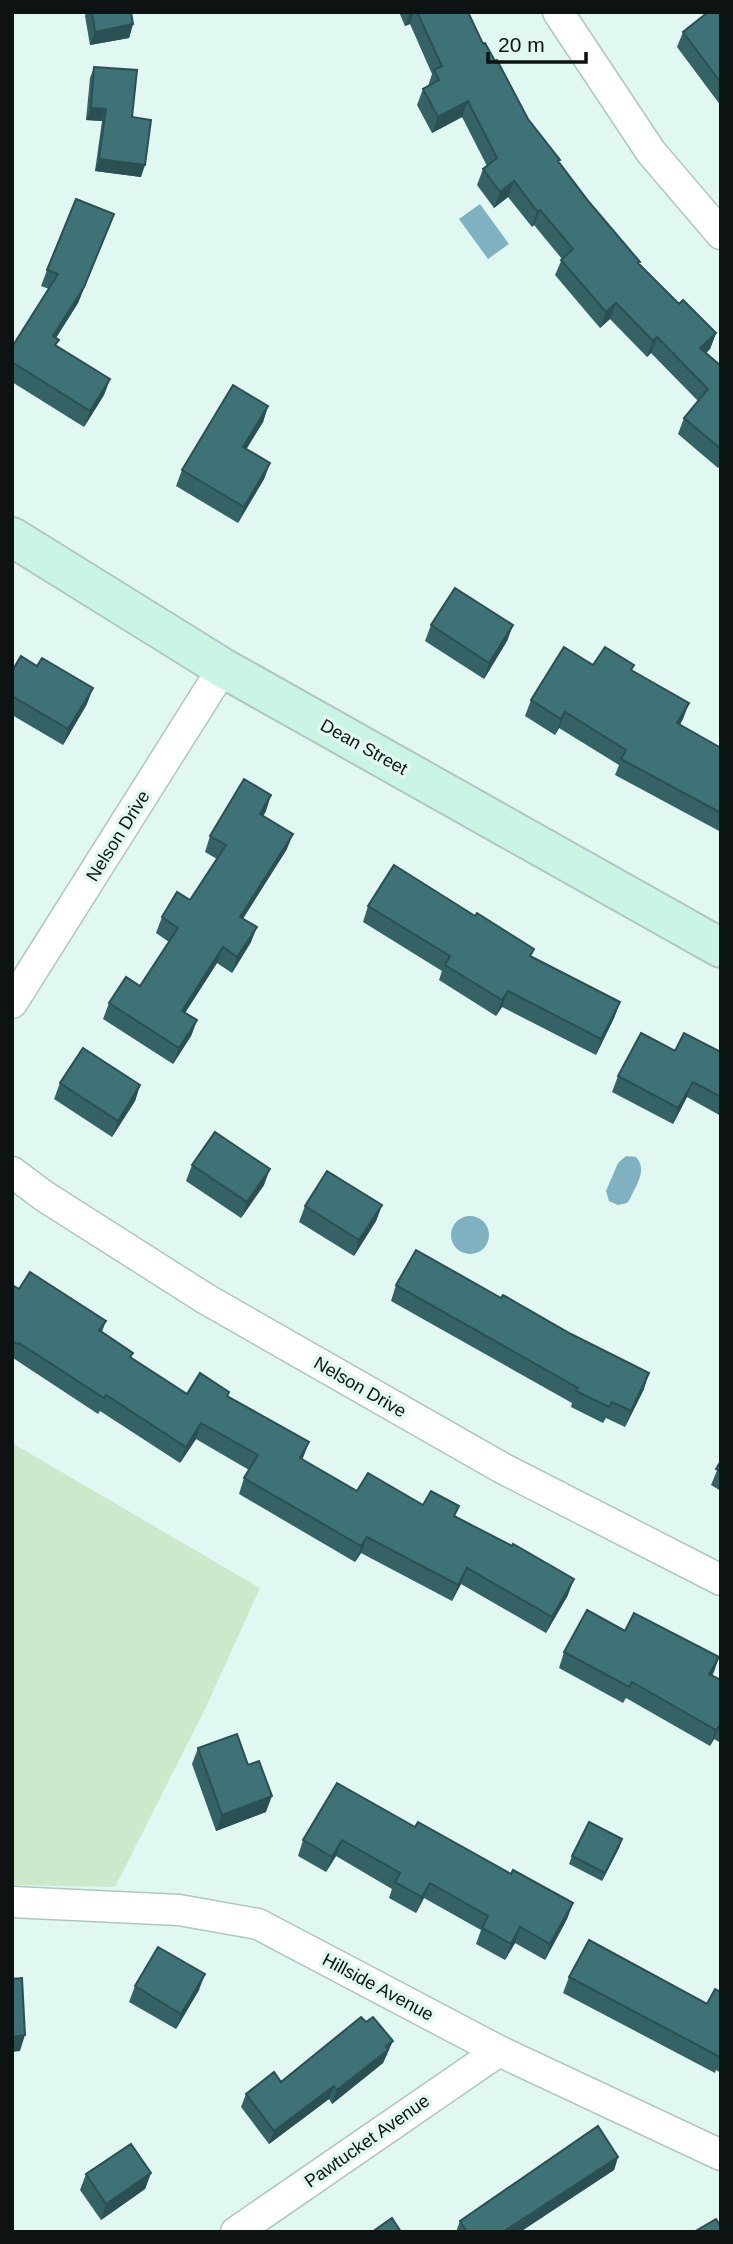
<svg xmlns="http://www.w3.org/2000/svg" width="733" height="2244" viewBox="0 0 733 2244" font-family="Helvetica,sans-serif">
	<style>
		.green { fill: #cde9cc }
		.water { fill: #80b1c1 }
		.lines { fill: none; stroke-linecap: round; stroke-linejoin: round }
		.street-casing { stroke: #b0c6c2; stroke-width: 33 }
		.secondary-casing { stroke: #b0c6c2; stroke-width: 42 }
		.street { stroke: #fff; stroke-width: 30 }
		.secondary { stroke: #caf5e5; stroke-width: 38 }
		.wall { fill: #356265 }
		.shaded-wall { fill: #2b5053 }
		.building { fill: #3e7276; stroke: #2b5053; stroke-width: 2 }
		.labels { text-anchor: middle; stroke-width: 7; stroke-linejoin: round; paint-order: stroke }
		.street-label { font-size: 18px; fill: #0c1312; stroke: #e0f7f2 }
	</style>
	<rect width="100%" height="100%" fill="#e0f7f2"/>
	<path class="green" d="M 12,1443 L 260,1588 L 206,1707 L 115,1887 L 12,1885 Z"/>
	<path class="water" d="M 480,204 L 509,244 L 488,259 L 459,219 Z
		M 626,1156 L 636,1157 C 648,1170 636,1185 630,1199 L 627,1203 L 618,1205 L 609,1201 L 606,1191 L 618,1163 Z
		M451 1235a19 19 0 1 1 38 0a19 19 0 1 1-38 0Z"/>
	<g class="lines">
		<g class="street-casing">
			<path id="street" d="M 558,12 L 651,152 L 721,234
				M 12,1003 L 223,668
				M 12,1172 L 44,1196 L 206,1299 L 502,1468 L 721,1580
				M 12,1902 L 179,1910 L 258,1924 L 499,2051 L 721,2155
				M 236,2232 L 499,2051"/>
		</g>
		<g class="secondary-casing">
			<path id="secondary" d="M 12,537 L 223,668 L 721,948"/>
		</g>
		<use href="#street" class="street"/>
		<use href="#secondary" class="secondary"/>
	</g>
	<path class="wall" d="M 86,12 L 131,12 L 133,24 L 129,38 L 90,45 L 85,16 Z
		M 399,12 L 468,12 L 483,44 L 528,119 L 560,160 L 558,163 L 589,202 L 639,264 L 679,304 L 716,333 L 710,349 L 706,353 L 721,366 L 721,465 L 718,468 L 678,434 L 684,418 L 698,401 L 651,353 L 647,357 L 610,319 L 600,328 L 555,275 L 562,259 L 534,225 L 532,227 L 508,197 L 494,208 L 477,185 L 483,169 L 487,166 L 462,117 L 432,133 L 417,105 L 423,89 L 428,86 L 432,74 L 410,24 L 405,26 Z
		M 721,12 L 721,106 L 677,47 L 683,32 Z
		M 94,67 L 132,117 L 141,177 L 95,171 L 102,121 L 86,120 L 90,78 Z
		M 108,229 L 78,303 L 56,338 L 56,346 L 110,379 L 104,395 L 84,427 L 12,382 L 12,347 L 49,289 L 41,286 L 47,270 Z
		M 268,406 L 263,422 L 246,449 L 270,463 L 264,479 L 238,523 L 176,486 L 182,470 Z
		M 431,625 L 513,625 L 507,641 L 484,679 L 425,641 Z
		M 593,665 L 632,670 L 689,703 L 680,725 L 721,748 L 721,832 L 615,775 L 619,765 L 559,728 L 555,735 L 525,716 L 531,700 Z
		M 12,671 L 87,704 L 63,745 L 12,715 Z
		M 266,811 L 263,816 L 287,849 L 243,918 L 251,942 L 232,973 L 217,963 L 185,1013 L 197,1020 L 191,1036 L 173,1064 L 103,1019 L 109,1003 L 140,986 L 169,942 L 156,933 L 162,917 L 190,900 L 217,859 L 205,852 L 210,836 Z
		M 368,906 L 531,957 L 620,1002 L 614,1018 L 596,1055 L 502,1007 L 496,1016 L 439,980 L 442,971 L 363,922 Z
		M 675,1051 L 721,1052 L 721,1116 L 687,1097 L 673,1124 L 612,1092 L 618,1076 Z
		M 60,1083 L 140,1085 L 135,1101 L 112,1137 L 54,1099 Z
		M 192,1165 L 264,1185 L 241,1218 L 186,1181 Z
		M 382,1205 L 376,1221 L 354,1256 L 299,1222 L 305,1206 Z
		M 12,1285 L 19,1289 L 106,1321 L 102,1332 L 131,1358 L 187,1394 L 229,1392 L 228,1396 L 302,1459 L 357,1491 L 423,1505 L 456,1516 L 568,1595 L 546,1633 L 461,1584 L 452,1601 L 361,1553 L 355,1562 L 239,1494 L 244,1478 L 249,1470 L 196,1439 L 180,1463 L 100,1411 L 98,1414 L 13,1358 L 12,1360 Z
		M 396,1285 L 644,1389 L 625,1427 L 606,1418 L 603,1423 L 571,1407 L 572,1403 L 391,1301 Z
		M 721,1461 L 721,1491 L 711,1485 Z
		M 625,1631 L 719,1657 L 712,1675 L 721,1680 L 721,1743 L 714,1739 L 710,1746 L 626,1698 L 623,1703 L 559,1668 L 564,1652 Z
		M 198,1748 L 266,1812 L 216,1831 L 192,1764 Z
		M 415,1827 L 511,1874 L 573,1903 L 567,1919 L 545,1960 L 515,1943 L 505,1960 L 476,1944 L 481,1930 L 424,1898 L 416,1913 L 389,1898 L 392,1889 L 336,1856 L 326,1872 L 298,1856 L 303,1840 Z
		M 622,1839 L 619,1848 L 602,1881 L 569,1864 L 572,1856 Z
		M 569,1977 L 707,2004 L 721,1992 L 721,2073 L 716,2070 L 715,2073 L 563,1993 Z
		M 135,1986 L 199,1990 L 176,2029 L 129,2002 Z
		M 388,2054 L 386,2056 L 383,2063 L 332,2104 L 329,2099 L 269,2144 L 241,2107 L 246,2094 L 281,2082 Z
		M 618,2157 L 614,2170 L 520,2232 L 456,2232 L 460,2221 Z
		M 151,2173 L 145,2189 L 101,2220 L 80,2190 L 86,2174 Z"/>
	<path class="shaded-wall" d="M 410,12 L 414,12 L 410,24 L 405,26 Z
		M 133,24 L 129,38 L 90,45 L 95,32 Z
		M 468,101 L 462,117 L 432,133 L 438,117 Z
		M 91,108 L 106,109 L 102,121 L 86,120 Z
		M 99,159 L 145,165 L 141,177 L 95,171 Z
		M 514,181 L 508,197 L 494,208 L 500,192 Z
		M 540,210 L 534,225 L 532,227 L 537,211 Z
		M 114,214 L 78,303 L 47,352 L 53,336 Z
		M 616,303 L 610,319 L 600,328 L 606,312 Z
		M 716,333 L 710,349 L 694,364 L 700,348 Z
		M 657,337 L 651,353 L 647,357 L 653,341 Z
		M 110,379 L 104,395 L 84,427 L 90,411 Z
		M 268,406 L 263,422 L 238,463 L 243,447 Z
		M 270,463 L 264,479 L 238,523 L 244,507 Z
		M 513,625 L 507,641 L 484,679 L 489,663 Z
		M 93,688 L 87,704 L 63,745 L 68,729 Z
		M 689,703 L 683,719 L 672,739 L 677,723 Z
		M 565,712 L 559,728 L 555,735 L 561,719 Z
		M 271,795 L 266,811 L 254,830 L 260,814 Z
		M 293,834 L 287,849 L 234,933 L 240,917 Z
		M 257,927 L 251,942 L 232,973 L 237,957 Z
		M 223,947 L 217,963 L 176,1027 L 182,1011 Z
		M 508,991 L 502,1007 L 496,1016 L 502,1000 Z
		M 620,1002 L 614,1018 L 596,1055 L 601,1039 Z
		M 197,1020 L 191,1036 L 173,1064 L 179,1048 Z
		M 693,1082 L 687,1097 L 673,1124 L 678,1108 Z
		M 140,1085 L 135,1101 L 112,1137 L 118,1121 Z
		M 270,1169 L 264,1185 L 241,1218 L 247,1202 Z
		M 382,1205 L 376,1221 L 354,1256 L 359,1240 Z
		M 649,1373 L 644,1389 L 625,1427 L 631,1411 Z
		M 201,1423 L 196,1439 L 180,1463 L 186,1447 Z
		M 309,1442 L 303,1458 L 294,1474 L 300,1458 Z
		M 367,1537 L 361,1553 L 355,1562 L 361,1546 Z
		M 467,1568 L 461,1584 L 452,1601 L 458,1585 Z
		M 574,1579 L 568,1595 L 546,1633 L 552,1617 Z
		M 719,1657 L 714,1672 L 704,1690 L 709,1674 Z
		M 720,1723 L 714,1739 L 710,1746 L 716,1730 Z
		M 272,1796 L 266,1812 L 216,1831 L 222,1815 Z
		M 622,1839 L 619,1848 L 602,1881 L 605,1873 Z
		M 342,1840 L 336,1856 L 326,1872 L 332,1857 Z
		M 430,1883 L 424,1898 L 416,1913 L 422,1897 Z
		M 573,1903 L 567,1919 L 545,1960 L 550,1944 Z
		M 520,1927 L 515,1943 L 505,1960 L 511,1944 Z
		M 205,1974 L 199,1990 L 176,2029 L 181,2014 Z
		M 25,2035 L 20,2051 L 12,2052 L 12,2037 Z
		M 393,2041 L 383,2063 L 332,2104 L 337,2090 Z
		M 334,2086 L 329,2099 L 269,2144 L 274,2131 Z
		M 618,2157 L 614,2170 L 520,2232 L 506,2232 Z
		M 151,2173 L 145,2189 L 101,2220 L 106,2204 Z"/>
	<path class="building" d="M 92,12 L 131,12 L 133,24 L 95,32 Z
		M 417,12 L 468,12 L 483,44 L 485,43 L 495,61 L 497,60 L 528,119 L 560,160 L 558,161 L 589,202 L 640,262 L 638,263 L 679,304 L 683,300 L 716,333 L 700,348 L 721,366 L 721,449 L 684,418 L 708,389 L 657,337 L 653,341 L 616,303 L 606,312 L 561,260 L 573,249 L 540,210 L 537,211 L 514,181 L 500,192 L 483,169 L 497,158 L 468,101 L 438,117 L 423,89 L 439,80 L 434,70 L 442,66 Z
		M 708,12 L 721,12 L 721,83 L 683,32 Z
		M 94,67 L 137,70 L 132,117 L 151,120 L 145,165 L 99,159 L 106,109 L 91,108 Z
		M 76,199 L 114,214 L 84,287 L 53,336 L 59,340 L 55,345 L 110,379 L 90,411 L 12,362 L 12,347 L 58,274 L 47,270 Z
		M 233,385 L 268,406 L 243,447 L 270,463 L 244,507 L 182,470 Z
		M 455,588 L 513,625 L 489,663 L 431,625 Z
		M 564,647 L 593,665 L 605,647 L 634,665 L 631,670 L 689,703 L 677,723 L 721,748 L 721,813 L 621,759 L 626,750 L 565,712 L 561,719 L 531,700 Z
		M 21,656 L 37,666 L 42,658 L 93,688 L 68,729 L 12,696 L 12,671 Z
		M 244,779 L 271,795 L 260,814 L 293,834 L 240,917 L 257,927 L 237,957 L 223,947 L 182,1011 L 197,1020 L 179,1048 L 109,1003 L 126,977 L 140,986 L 178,928 L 162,917 L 177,892 L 190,900 L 226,845 L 210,836 Z
		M 394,865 L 475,916 L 477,913 L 534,949 L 530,956 L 620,1002 L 601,1039 L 508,991 L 502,1000 L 445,965 L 450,956 L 368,906 Z
		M 641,1033 L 675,1051 L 684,1033 L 721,1052 L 721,1097 L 693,1082 L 678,1108 L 618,1076 Z
		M 83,1048 L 140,1085 L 118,1121 L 60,1083 Z
		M 215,1132 L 270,1169 L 247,1202 L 192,1165 Z
		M 327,1171 L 382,1205 L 359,1240 L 305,1206 Z
		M 416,1250 L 501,1298 L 503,1295 L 571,1334 L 649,1373 L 631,1411 L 612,1402 L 609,1407 L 576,1391 L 578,1388 L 396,1285 Z
		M 30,1272 L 106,1321 L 99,1330 L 133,1353 L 130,1357 L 187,1394 L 200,1373 L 229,1392 L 227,1396 L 309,1442 L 300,1458 L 357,1491 L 368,1473 L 423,1505 L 431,1491 L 459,1506 L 454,1516 L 512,1546 L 513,1544 L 574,1579 L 552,1617 L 467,1568 L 458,1585 L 367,1537 L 361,1546 L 244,1478 L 258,1455 L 201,1423 L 186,1447 L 106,1395 L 104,1398 L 19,1343 L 18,1344 L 12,1341 L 12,1285 L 19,1289 Z
		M 721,1461 L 721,1472 L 716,1469 Z
		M 587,1610 L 625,1631 L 634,1613 L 719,1657 L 709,1674 L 721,1680 L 721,1724 L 716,1730 L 632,1682 L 629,1687 L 564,1652 Z
		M 237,1734 L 248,1765 L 259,1761 L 272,1796 L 222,1815 L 198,1748 Z
		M 337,1783 L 415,1827 L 418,1822 L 511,1874 L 513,1870 L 573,1903 L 550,1944 L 520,1927 L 511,1944 L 482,1928 L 488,1916 L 430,1883 L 422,1897 L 395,1882 L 400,1873 L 342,1840 L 332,1857 L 303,1840 Z
		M 589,1822 L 622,1839 L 605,1873 L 572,1856 Z
		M 589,1940 L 707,2004 L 715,1989 L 721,1992 L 720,2057 L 569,1977 Z
		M 158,1947 L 205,1974 L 181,2014 L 135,1986 Z
		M 22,1978 L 25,2035 L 12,2037 L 12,1979 Z
		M 361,2017 L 366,2022 L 373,2017 L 393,2041 L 386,2046 L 388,2050 L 337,2090 L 334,2086 L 274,2131 L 246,2094 L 274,2072 L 281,2082 Z
		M 598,2126 L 618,2157 L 506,2230 L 507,2232 L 467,2232 L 460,2221 Z
		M 131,2144 L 151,2173 L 106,2204 L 86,2174 Z
		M 392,2218 L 401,2232 L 372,2232 Z
		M 716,2219 L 721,2227 L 721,2232 L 694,2232 Z"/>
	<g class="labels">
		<g class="street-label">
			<text transform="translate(364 747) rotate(29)" y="6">Dean Street</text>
			<text transform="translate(118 836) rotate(-58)" y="6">Nelson Drive</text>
			<text transform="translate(360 1387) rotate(30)" y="6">Nelson Drive</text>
			<text transform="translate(378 1987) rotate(28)" y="6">Hillside Avenue</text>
			<text transform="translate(367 2141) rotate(-35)" y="6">Pawtucket Avenue</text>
		</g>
	</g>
	<rect width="733" height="2244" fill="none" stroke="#0c1312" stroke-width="28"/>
	<path d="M488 52v10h98v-10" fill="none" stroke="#0c1312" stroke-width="3.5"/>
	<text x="498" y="52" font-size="21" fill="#0c1312" stroke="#e0f7f2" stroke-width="5" paint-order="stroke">20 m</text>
</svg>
